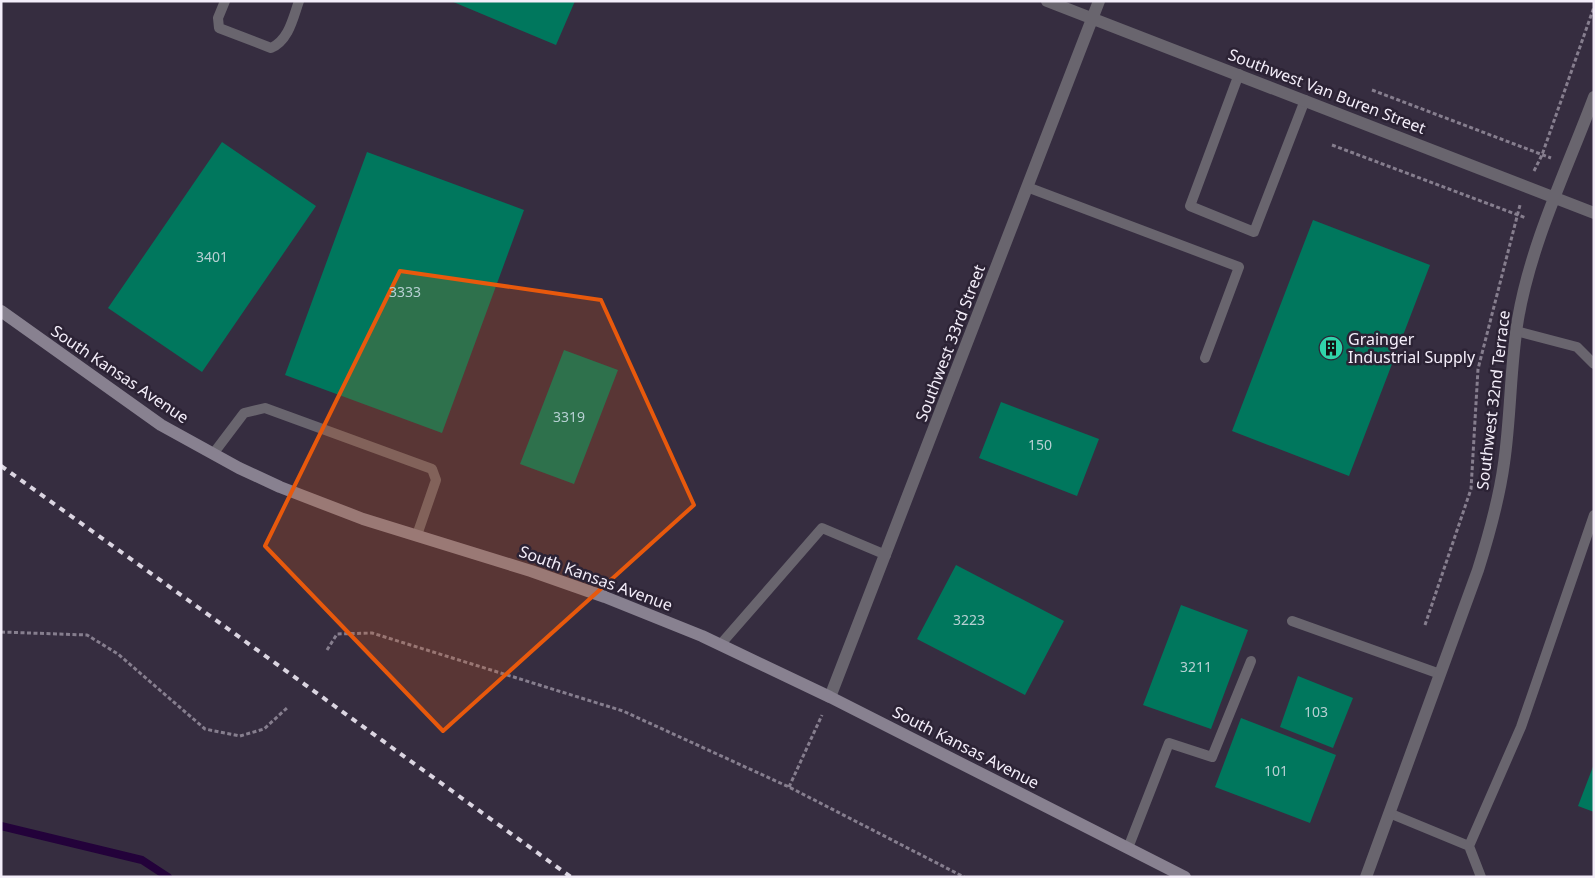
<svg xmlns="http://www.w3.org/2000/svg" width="1595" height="878" viewBox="0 0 1595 878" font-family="'Noto Sans',sans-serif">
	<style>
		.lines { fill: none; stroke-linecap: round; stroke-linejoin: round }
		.stream { stroke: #23023a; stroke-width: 8 }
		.building { fill: #00775d }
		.path { stroke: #867e8e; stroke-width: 3; stroke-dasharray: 4 2.5; stroke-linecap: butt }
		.service { stroke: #69656e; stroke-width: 10 }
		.minor { stroke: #69656e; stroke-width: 12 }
		.secondary { stroke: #888190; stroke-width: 12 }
		.rail { stroke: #dbd5e1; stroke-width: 4; stroke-dasharray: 6 6; stroke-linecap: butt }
		.marked { fill: #e8590c; fill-opacity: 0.2; stroke: #e8590c; stroke-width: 4; stroke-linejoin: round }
		.labels { text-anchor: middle; stroke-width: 5; stroke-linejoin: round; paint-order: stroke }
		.number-label { font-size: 14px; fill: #b7d0d3 }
		.street-label { font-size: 16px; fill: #f4eefa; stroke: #2c2335 }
		.poi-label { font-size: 16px; fill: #f4eefa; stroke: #2c2335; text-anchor: start }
	</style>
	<rect width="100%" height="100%" fill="#362d40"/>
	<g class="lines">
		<path class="stream" d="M 1,826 L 142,860 L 168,877"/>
	</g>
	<path class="building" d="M 451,1 L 575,1 L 556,45 Z
		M 222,142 L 316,206 L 202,372 L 108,308 Z
		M 367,152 L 524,210 L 442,433 L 285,375 Z
		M 1313,220 L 1430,265 L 1349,476 L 1232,431 Z
		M 564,350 L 618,370 L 574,484 L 520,464 Z
		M 1001,402 L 1099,439 L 1077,496 L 979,458 Z
		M 956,565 L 1064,621 L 1025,695 L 917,639 Z
		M 1181,605 L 1248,630 L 1211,729 L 1143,705 Z
		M 1298,676 L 1353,698 L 1333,748 L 1280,727 Z
		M 1241,718 L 1336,755 L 1310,823 L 1215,787 Z
		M 1594,764 L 1594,812 L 1578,806 Z"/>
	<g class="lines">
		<path class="path" d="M 1372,90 L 1551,158
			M 1332,145 L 1526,218
			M 1534,171 L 1542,155 L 1594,7
			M 1425,625 L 1471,489 L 1478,369 L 1520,205
			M 1,632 L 87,635 L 118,654 L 205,729 L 240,736 L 264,729 L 288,707
			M 327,650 L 337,634 L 372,633 L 623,711 L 789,787 L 964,877
			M 789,787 L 822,715"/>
		<path class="service" d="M 225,1 L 218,18 L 219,28 L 271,48 C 289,40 293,18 299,1
			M 1239,74 L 1190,206 L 1254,232 L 1305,100
			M 1027,187 L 1239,267 L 1205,358
			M 1516,331 L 1577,347 L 1594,364
			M 213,454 L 244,413 L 265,408 L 432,469 L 436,480 L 417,535
			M 1292,621 L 1440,674
			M 720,645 L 822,528 L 886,555
			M 1389,813 L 1469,846 L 1481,877
			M 1469,846 L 1521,727 L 1594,515
			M 1128,848 L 1169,743 L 1212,757 L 1251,661"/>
		<path class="minor" d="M 1047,1 L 1594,213
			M 830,697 L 1099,1
			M 1366,877 L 1478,570 C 1489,535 1499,500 1504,463 C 1511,415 1510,367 1518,319 C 1531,243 1567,169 1594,97"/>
		<path class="secondary" d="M 1,311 L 161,425 L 239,468 L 280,487 L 363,519 L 531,571 L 605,597 L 702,636 L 830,697 L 1185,877"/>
		<path class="rail" d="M 1,466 C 192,602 381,740 571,877"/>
	</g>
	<path class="marked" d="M 400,271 L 601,300 L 694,505 L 443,731 L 265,546 Z"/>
	<defs>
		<g id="building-disc" transform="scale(1.25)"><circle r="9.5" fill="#30d4aa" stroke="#2c2335"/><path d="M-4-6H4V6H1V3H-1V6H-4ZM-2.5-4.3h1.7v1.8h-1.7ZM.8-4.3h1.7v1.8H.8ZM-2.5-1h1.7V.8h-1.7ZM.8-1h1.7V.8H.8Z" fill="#111"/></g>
	</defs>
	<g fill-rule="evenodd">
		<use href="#building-disc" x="1331" y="348"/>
	</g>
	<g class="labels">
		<g class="number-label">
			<text x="212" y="262">3401</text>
			<text x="405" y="297">3333</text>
			<text x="569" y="422">3319</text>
			<text x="1040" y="450">150</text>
			<text x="969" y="625">3223</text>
			<text x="1196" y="672">3211</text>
			<text x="1316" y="717">103</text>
			<text x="1276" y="776">101</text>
		</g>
		<g class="street-label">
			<text transform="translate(1327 91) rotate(21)" y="6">Southwest Van Buren Street</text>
			<text transform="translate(950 343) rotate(-69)" y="6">Southwest 33rd Street</text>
			<text transform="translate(120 374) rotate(34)" y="6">South Kansas Avenue</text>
			<text transform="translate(1493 400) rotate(-83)" y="6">Southwest 32nd Terrace</text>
			<text transform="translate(596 578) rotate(20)" y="6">South Kansas Avenue</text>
			<text transform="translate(966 747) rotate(27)" y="6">South Kansas Avenue</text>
		</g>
		<g class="poi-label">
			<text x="1348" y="345">Grainger<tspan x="1348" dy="18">Industrial Supply</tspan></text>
		</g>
	</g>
	<rect width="1595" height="878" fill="none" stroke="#f4eefa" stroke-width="5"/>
</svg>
